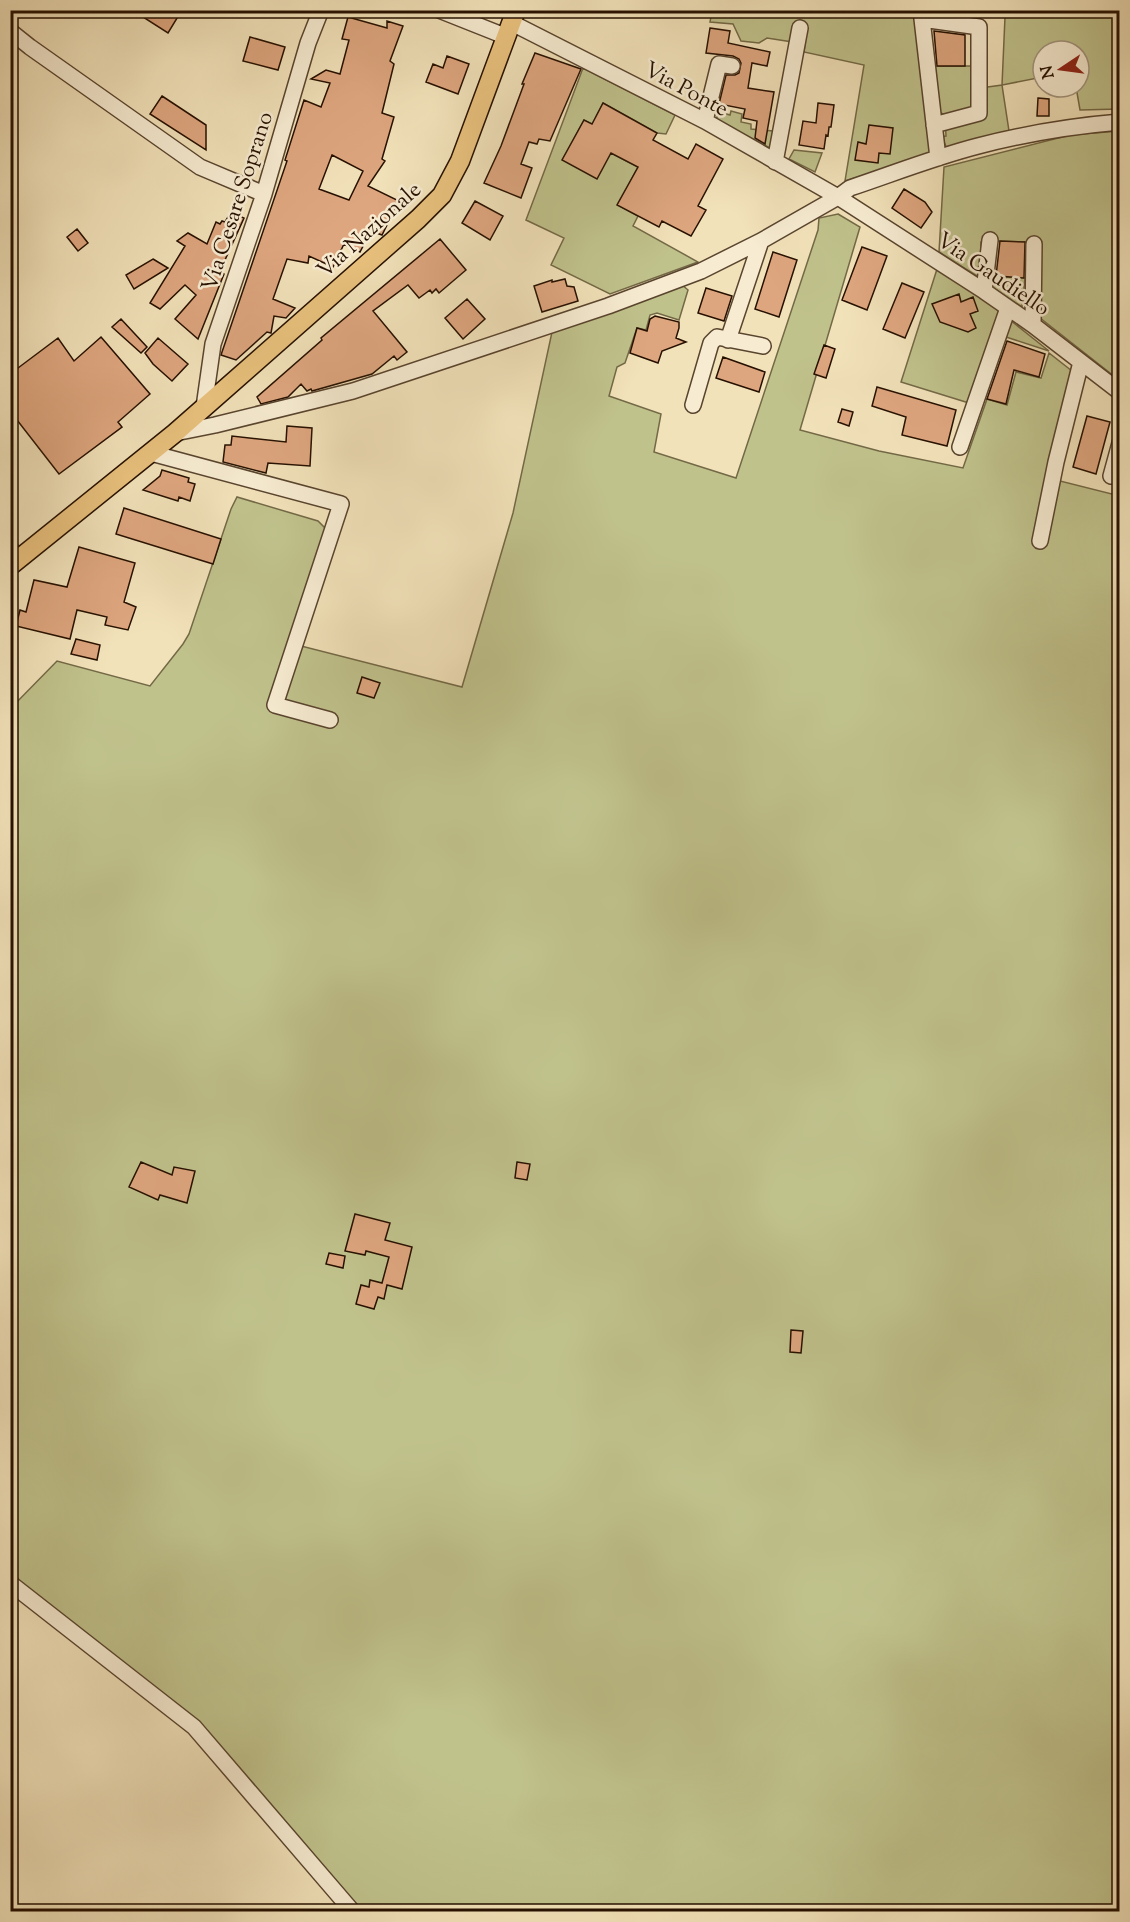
<svg xmlns="http://www.w3.org/2000/svg" width="1130" height="1922" viewBox="0 0 1130 1922" font-family="'Sorts Mill Goudy',serif">
	<style>
		.green { fill: #c0c28c; stroke: #736946; stroke-width: 1.5 }
		.building { fill: #dea67f; stroke: #261000; stroke-width: 1.5; fill-rule: evenodd }
		.lines { fill: none; stroke-linecap: round; stroke-linejoin: round }
		.minor-casing { stroke: #59442e; stroke-width: 18 }
		.major-casing { stroke: #261000; stroke-width: 21 }
		.minor { stroke: #f7ecd2; stroke-width: 15 }
		.major { stroke: #e9c17d; stroke-width: 18 }
		.labels { text-anchor: middle; stroke-width: 5; stroke-linejoin: round; paint-order: stroke }
		.street-label { font-size: 22px; fill: #261000; stroke: #f7ecd2 }
	</style>
	<rect width="100%" height="100%" fill="#f2e2ba"/>
	<filter id="stains"><feTurbulence type="fractalNoise" baseFrequency=".00333" numOctaves="4"/><feColorMatrix values="0 0 0 0 .2 0 0 0 0 .09 0 0 0 0 .02 0 0 0 .5 -.17"/></filter>
	<radialGradient id="worn" r=".72"><stop offset=".6" stop-color="#630" stop-opacity="0"/><stop offset="1" stop-color="#630" stop-opacity=".3"/></radialGradient>
	<path class="green" d="M 712,11 L 914,11 L 932,154 L 845,181 L 864,65 L 804,52 L 805,44 L 767,38 L 759,43 L 741,41 L 733,24 L 710,22 Z
		M 922,11 L 1119,11 L 1119,109 L 1080,110 L 1076,87 L 1079,87 L 1079,51 L 1043,51 L 1043,77 L 1002,85 L 1009,131 L 947,149 L 944,142 L 939,141 L 939,137 L 946,136 L 945,115 L 939,112 L 934,66 L 971,66 L 973,89 L 1002,85 L 1005,17 Z
		M 583,68 L 675,115 L 666,134 L 657,133 L 603,103 L 596,117 L 598,128 L 584,120 L 563,160 L 611,153 L 638,167 L 618,205 L 638,216 L 633,226 L 698,262 L 610,294 L 551,265 L 564,238 L 526,220 Z
		M 731,111 L 742,114 L 741,122 L 751,124 L 751,129 L 773,131 L 770,148 L 716,120 L 719,112 L 730,115 Z
		M 1119,131 L 1119,380 L 1035,314 L 1037,248 L 1026,248 L 1026,242 L 993,241 L 993,243 L 981,242 L 980,278 L 939,252 L 944,167 L 1070,135 Z
		M 794,150 L 822,153 L 815,172 L 789,159 Z
		M 838,214 L 860,227 L 800,430 L 879,451 L 963,468 L 987,399 L 1007,405 L 1016,372 L 1041,378 L 1049,353 L 1072,371 L 1048,478 L 1120,496 L 1119,1911 L 361,1911 L 197,1726 L 11,1577 L 10,709 L 57,661 L 150,686 L 183,644 L 189,634 L 231,509 L 237,497 L 318,521 L 326,529 L 301,646 L 462,687 L 513,513 L 552,332 L 681,284 L 688,290 L 679,320 L 657,313 L 650,315 L 646,330 L 637,328 L 625,363 L 617,367 L 609,396 L 661,414 L 654,452 L 736,478 L 818,230 L 819,218 Z
		M 938,266 L 1000,307 L 969,403 L 901,382 Z
		M 992,276 L 1025,278 L 1022,307 L 990,286 Z
		M 1010,320 L 1049,351 L 1006,337 Z"/>
	<path class="building" d="M 132,10 L 182,10 L 168,33 Z
		M 348,17 L 387,28 L 387,21 L 403,26 L 390,61 L 394,64 L 382,113 L 394,117 L 382,159 L 385,161 L 368,186 L 399,201 L 382,235 L 371,231 L 360,252 L 344,244 L 333,267 L 309,256 L 308,263 L 287,259 L 273,299 L 295,308 L 286,318 L 274,316 L 271,333 L 267,332 L 236,360 L 221,355 L 287,161 L 285,160 L 304,100 L 321,107 L 330,83 L 311,79 L 326,70 L 340,74 L 349,40 L 342,39 ZM 332,155 L 363,171 L 349,200 L 319,189 Z
		M 710,28 L 730,31 L 728,43 L 770,52 L 767,66 L 752,63 L 748,88 L 774,92 L 765,144 L 755,138 L 757,121 L 743,118 L 745,109 L 719,104 L 726,75 L 735,75 L 739,73 L 741,63 L 739,59 L 733,56 L 706,53 Z
		M 934,31 L 965,35 L 965,66 L 937,66 Z
		M 250,37 L 285,47 L 278,70 L 243,61 Z
		M 535,53 L 581,69 L 550,141 L 539,139 L 537,144 L 529,142 L 521,164 L 532,168 L 521,198 L 484,183 L 501,146 L 524,84 L 522,84 Z
		M 447,56 L 469,64 L 458,94 L 426,82 L 433,64 L 443,68 Z
		M 162,96 L 206,125 L 206,150 L 150,114 Z
		M 1038,98 L 1049,99 L 1049,116 L 1037,116 Z
		M 603,103 L 657,133 L 653,140 L 688,159 L 696,144 L 723,159 L 698,206 L 706,210 L 691,236 L 662,221 L 659,227 L 617,205 L 638,167 L 611,153 L 597,179 L 562,160 L 584,120 L 592,124 Z
		M 818,103 L 834,105 L 831,127 L 829,127 L 828,136 L 826,135 L 824,149 L 799,145 L 803,121 L 816,123 Z
		M 869,125 L 893,128 L 890,154 L 879,153 L 878,163 L 855,160 L 858,142 L 866,144 Z
		M 904,189 L 925,202 L 932,212 L 921,228 L 892,208 Z
		M 475,201 L 503,216 L 490,240 L 462,223 Z
		M 231,212 L 244,218 L 220,271 L 224,274 L 198,339 L 175,319 L 196,295 L 185,285 L 160,309 L 150,303 L 185,246 L 177,241 L 188,233 L 207,244 L 216,222 L 220,224 L 222,221 L 225,222 Z
		M 77,229 L 88,243 L 78,251 L 67,237 Z
		M 440,239 L 466,270 L 439,293 L 436,289 L 432,293 L 430,290 L 419,298 L 408,285 L 373,311 L 407,352 L 397,360 L 394,356 L 372,374 L 312,391 L 311,389 L 307,391 L 301,384 L 288,397 L 261,404 L 257,397 L 322,340 L 321,338 Z
		M 1000,241 L 1025,242 L 1024,278 L 996,276 Z
		M 862,247 L 887,256 L 867,310 L 842,300 Z
		M 773,252 L 797,260 L 779,317 L 755,309 Z
		M 153,259 L 168,268 L 134,289 L 126,275 Z
		M 565,279 L 567,286 L 574,287 L 578,301 L 542,312 L 534,286 L 552,280 L 552,282 Z
		M 902,283 L 924,292 L 905,338 L 883,329 Z
		M 706,288 L 732,296 L 724,321 L 698,313 Z
		M 959,294 L 961,302 L 973,297 L 978,311 L 970,314 L 976,328 L 968,332 L 940,322 L 932,304 Z
		M 467,299 L 485,319 L 463,339 L 445,318 Z
		M 655,316 L 679,322 L 679,328 L 676,338 L 686,342 L 662,351 L 658,363 L 630,353 L 637,328 L 647,331 L 650,319 Z
		M 121,319 L 147,347 L 141,353 L 112,327 Z
		M 101,337 L 150,394 L 118,422 L 122,427 L 59,474 L 10,411 L 10,374 L 58,338 L 74,361 Z
		M 158,338 L 188,364 L 172,381 L 153,364 L 145,353 Z
		M 1007,341 L 1045,354 L 1039,377 L 1014,370 L 1006,404 L 987,399 Z
		M 824,345 L 835,349 L 826,378 L 814,374 Z
		M 723,357 L 765,372 L 759,392 L 716,378 Z
		M 877,387 L 956,410 L 947,446 L 902,435 L 906,417 L 872,406 Z
		M 842,409 L 853,412 L 849,426 L 838,422 Z
		M 1087,416 L 1110,422 L 1096,474 L 1073,467 Z
		M 287,426 L 312,428 L 310,466 L 268,463 L 266,473 L 223,462 L 225,445 L 231,445 L 232,436 L 286,442 Z
		M 162,470 L 189,478 L 188,482 L 195,484 L 190,501 L 179,497 L 178,501 L 143,490 L 160,476 Z
		M 124,508 L 221,539 L 213,564 L 116,534 Z
		M 79,547 L 135,563 L 124,602 L 136,607 L 128,630 L 105,625 L 107,617 L 77,610 L 70,639 L 16,626 L 20,610 L 26,612 L 34,580 L 67,587 Z
		M 76,639 L 100,645 L 97,660 L 71,654 Z
		M 362,677 L 380,683 L 374,698 L 357,693 Z
		M 141,1162 L 172,1175 L 174,1167 L 195,1171 L 187,1203 L 160,1195 L 158,1200 L 129,1187 Z
		M 517,1162 L 530,1164 L 527,1180 L 515,1178 Z
		M 355,1214 L 390,1223 L 385,1240 L 412,1247 L 402,1289 L 387,1285 L 384,1299 L 378,1297 L 374,1309 L 356,1304 L 361,1285 L 369,1287 L 370,1280 L 382,1283 L 389,1257 L 366,1251 L 365,1255 L 345,1251 Z
		M 329,1253 L 345,1256 L 343,1268 L 326,1264 Z
		M 791,1330 L 803,1331 L 801,1353 L 790,1352 Z"/>
	<g class="lines">
		<g class="minor-casing">
			<path id="minor" d="M 439,10 L 507,37
				M 512,23 L 705,121 L 838,197 L 984,291 L 1033,325 L 1120,392
				M 10,31 L 30,47 L 200,167 L 264,194
				M 705,121 L 719,64 L 732,66
				M 934,125 L 979,113 L 979,27 L 922,19 L 938,158
				M 775,162 L 800,28
				M 984,291 L 990,240
				M 1033,325 L 1034,244
				M 728,340 L 761,241
				M 693,405 L 711,343 L 717,337 L 763,346
				M 204,407 L 213,344 L 264,194 L 308,43 L 321,10
				M 175,433 L 215,425 L 353,391 L 608,306 L 701,271 L 761,241 L 838,197 L 850,188 C 892,174 935,157 978,146 C 1024,134 1072,126 1120,122
				M 960,447 L 1008,308
				M 151,453 L 341,504 L 275,705 L 330,720
				M 1111,476 L 1120,443
				M 1040,541 L 1056,462 L 1081,362
				M 10,547 L 15,562
				M 10,1583 L 194,1727 L 353,1912"/>
		</g>
		<g class="major-casing">
			<path id="major" d="M 10,566 L 175,433 L 418,219 L 442,195 L 460,161 L 516,10"/>
		</g>
		<use href="#minor" class="minor"/>
		<use href="#major" class="major"/>
	</g>
	<g class="labels">
		<g class="street-label">
			<text transform="translate(687 88) rotate(28)" y="8">Via Ponte</text>
			<text transform="translate(236 201) rotate(-72)" y="8">Via Cesare Soprano</text>
			<text transform="translate(368 229) rotate(-42)" y="8">Via Nazionale</text>
			<text transform="translate(994 273) rotate(34)" y="8">Via Gaudiello</text>
		</g>
	</g>
	<rect width="1130" height="1922" fill="none" stroke="#f2e2ba" stroke-width="36"/>
	<rect x="12" y="12" width="1106" height="1898" fill="none" stroke="#261000" stroke-width="3"/>
	<rect x="18" y="18" width="1094" height="1886" fill="none" stroke="#261000" stroke-width="1.5"/>
	<g transform="translate(1061 69) rotate(257)"><circle r="28" fill="#f7ecd2" stroke="#a3947e" stroke-width="1.5"/>
	<path d="M0-4.5L10 22L0 15L-10 22Z" fill="#8f2418"/>
	<text y="-9" font-size="16" font-weight="bold" text-anchor="middle" fill="#261000">N</text>
	</g>
	<rect width="100%" height="100%" filter="url(#stains)"/>
	<rect width="100%" height="100%" fill="url(#worn)"/>
</svg>
